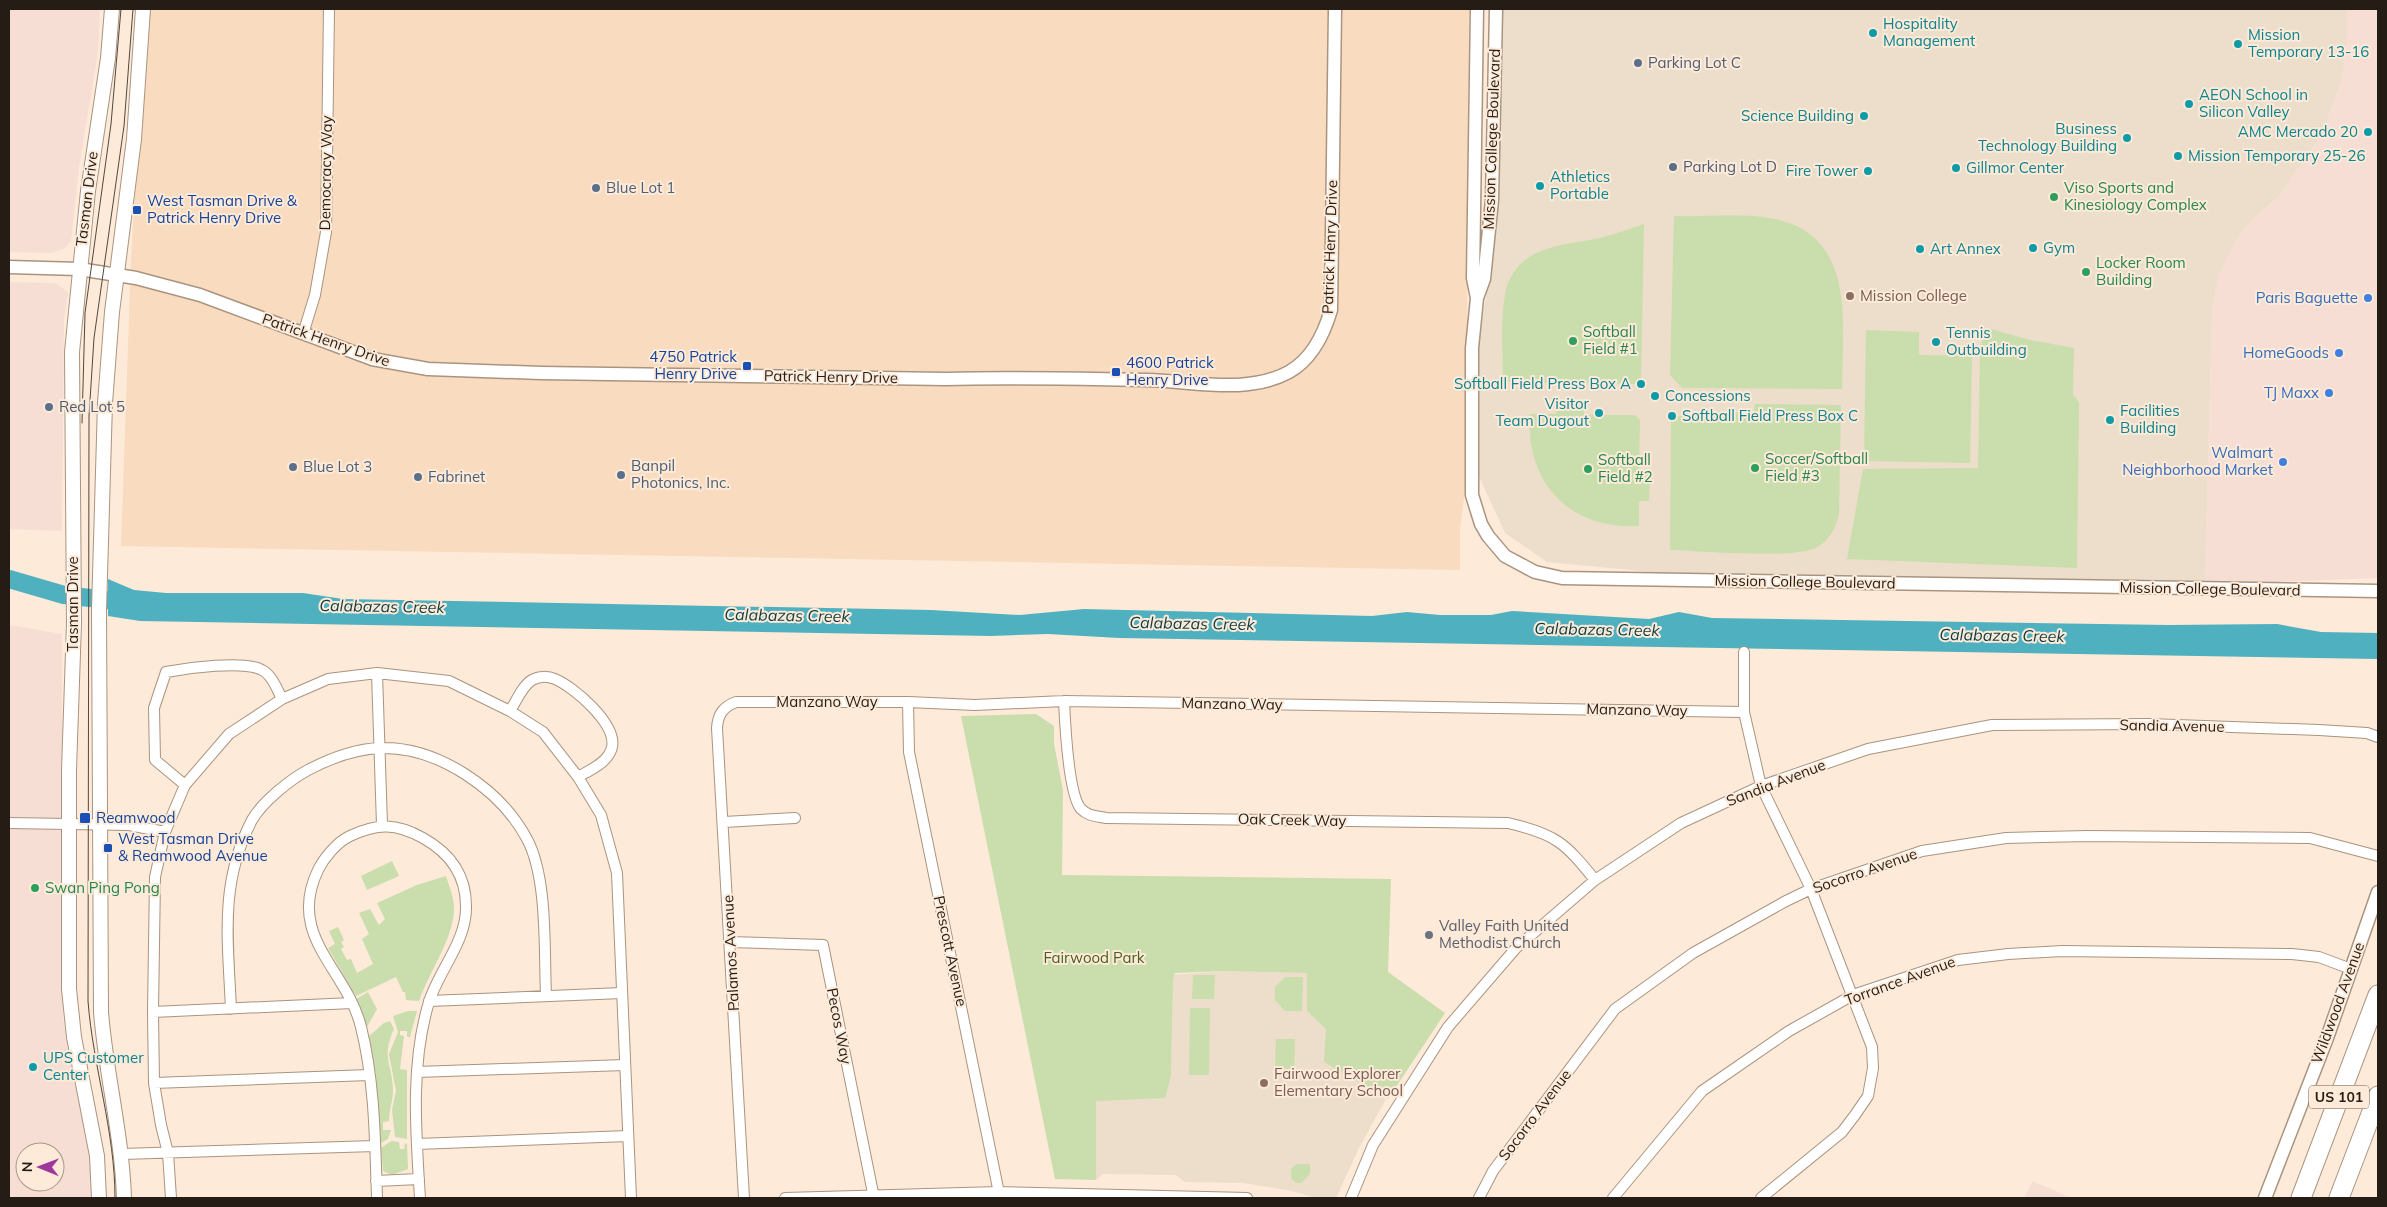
<svg xmlns="http://www.w3.org/2000/svg" width="2387" height="1207" viewBox="0 0 2387 1207" font-family="Mulish,sans-serif">
	<style>
		.commercial { fill: #f6ded4; fill-rule: evenodd }
		.built { fill: #f9dbbf }
		.education { fill: #ecdeca }
		.green { fill: #caddad }
		.water { fill: #4fb0bf }
		.lines { fill: none; stroke-linecap: round; stroke-linejoin: round }
		.river { stroke: #4fb0bf; stroke-width: 18 }
		.minor-casing { stroke: #aa947f; stroke-width: 12 }
		.tertiary-casing { stroke: #aa947f; stroke-width: 15 }
		.secondary-casing { stroke: #aa947f; stroke-width: 16 }
		.motorway-casing { stroke: #aa947f; stroke-width: 21 }
		.minor { stroke: #fff; stroke-width: 10 }
		.tertiary { stroke: #fff; stroke-width: 12 }
		.secondary { stroke: #fff; stroke-width: 14 }
		.motorway { stroke: #fff; stroke-width: 19 }
		.tram { stroke: #52483d; stroke-width: 1 }
		.culture-dot { fill: #0f9aa8; stroke: #fdead8; stroke-width: 2 }
		.service-dot { fill: #5c6f8a; stroke: #fdead8; stroke-width: 2 }
		.leisure-dot { fill: #2e9e5b; stroke: #fdead8; stroke-width: 2 }
		.transit-dot { fill: #1a4fb4; stroke: #fdead8; stroke-width: 2 }
		.education-dot { fill: #8d6e63; stroke: #fdead8; stroke-width: 2 }
		.shop-dot { fill: #3f7fe0; stroke: #fdead8; stroke-width: 2 }
		.worship-dot { fill: #6b7280; stroke: #fdead8; stroke-width: 2 }
		.labels { text-anchor: middle; stroke-width: 4; stroke-linejoin: round; paint-order: stroke }
		.shield { fill: #fdead8; stroke: #665a50; stroke-width: 1 }
		.shield-label { font-size: 14px; font-weight: bold; fill: #251d15 }
		.culture-label { font-size: 15px; fill: #0d838f; stroke: #fdead8; text-anchor: start }
		.service-label { font-size: 15px; fill: #4e5e75; stroke: #fdead8; text-anchor: start }
		.street-label { font-size: 15px; fill: #251d15; stroke: #fdead8 }
		.leisure-label { font-size: 15px; fill: #27864d; stroke: #fdead8; text-anchor: start }
		.transit-label { font-size: 15px; fill: #164399; stroke: #fdead8; text-anchor: start }
		.education-label { font-size: 15px; fill: #785e54; stroke: #fdead8; text-anchor: start }
		.shop-label { font-size: 15px; fill: #366cbe; stroke: #fdead8; text-anchor: end }
		.worship-label { font-size: 15px; fill: #5b616d; stroke: #fdead8; text-anchor: start }
		.park-label { font-size: 15px; fill: #49601b; stroke: #fdead8 }
		.water-label { font-size: 16px; font-style: italic; fill: #0d3b41; stroke: #fdead8 }
	</style>
	<rect width="100%" height="100%" fill="#fdead8"/>
	<path class="commercial" d="M 9,9 L 100,9 L 98,53 L 79,168 L 71,241 L 65,248 L 52,253 L 9,252 Z
		M 2347,9 L 2378,9 L 2378,578 L 2246,583 L 2205,582 L 2212,310 L 2219,273 L 2240,234 L 2255,217 L 2281,194 L 2323,132 L 2343,75 L 2347,42 Z
		M 9,282 L 55,283 L 68,292 L 64,320 L 62,531 L 9,529 Z
		M 9,625 L 62,634 L 63,1020 L 90,1141 L 94,1198 L 9,1198 ZM 25,1152 L 55,1152 L 55,1182 L 25,1182 Z
		M 2033,1181 L 2071,1198 L 2024,1198 Z"/>
	<path class="built" d="M 146,9 L 1469,9 L 1466,480 L 1460,530 L 1460,570 L 121,546 L 131,259 Z"/>
	<path class="education" d="M 1502,9 L 2347,9 L 2347,42 L 2343,75 L 2323,132 L 2281,194 L 2255,217 L 2240,234 L 2219,273 L 2212,310 L 2205,582 L 1662,573 L 1547,562 L 1505,533 L 1477,472 L 1479,341 L 1488,283 L 1499,178 Z
		M 1224,971 L 1308,973 L 1307,1011 L 1326,1028 L 1326,1062 L 1386,1099 L 1360,1146 L 1336,1198 L 1316,1198 L 1292,1191 L 1244,1183 L 1185,1182 L 1176,1175 L 1103,1174 L 1096,1180 L 1096,1101 L 1171,1076 L 1173,975 Z"/>
	<path class="green" d="M 1674,216 C 1702,217 1742,213 1769,218 C 1858,232 1842,323 1842,389 L 1682,388 L 1670,375 Z
		M 1644,224 L 1641,379 L 1635,384 L 1503,382 C 1503,354 1500,322 1505,294 C 1515,245 1562,246 1600,238 C 1615,234 1629,229 1644,224 Z
		M 1984,327 L 2030,340 L 2074,348 L 2073,395 L 2079,402 L 2077,568 L 1847,559 L 1863,469 L 1978,468 L 1980,355 Z
		M 1866,330 L 1919,332 L 1919,355 L 1972,356 L 1970,463 L 1864,461 Z
		M 1556,404 L 1584,404 L 1584,415 L 1635,415 L 1640,420 L 1639,473 L 1650,473 L 1649,501 L 1639,501 L 1639,526 C 1569,530 1525,482 1530,414 L 1556,414 Z
		M 1755,404 L 1841,405 L 1839,514 C 1836,528 1829,541 1816,548 C 1791,559 1701,551 1670,550 L 1671,421 L 1677,416 L 1754,412 Z
		M 1036,714 L 1054,726 L 1054,744 L 1063,790 L 1062,875 L 1391,879 L 1388,972 L 1445,1013 L 1388,1099 L 1324,1062 L 1326,1029 L 1307,1011 L 1307,973 L 1224,971 L 1175,973 L 1173,979 L 1171,1076 L 1165,1098 L 1096,1101 L 1096,1180 L 1055,1179 L 961,716 Z
		M 392,861 L 399,876 L 367,890 L 361,876 Z
		M 446,876 C 449,886 454,897 454,907 C 455,936 429,972 419,1001 L 406,1000 L 405,992 L 403,992 L 396,977 L 356,996 L 328,948 L 335,944 L 329,931 L 338,927 L 344,940 L 341,942 L 344,947 L 341,949 L 347,960 L 351,959 L 357,973 L 373,964 L 362,939 L 369,934 L 359,913 L 370,909 L 379,925 L 385,919 L 377,903 L 417,885 Z
		M 1193,975 L 1215,975 L 1214,999 L 1192,999 Z
		M 1285,977 L 1303,977 L 1302,1011 L 1285,1011 L 1275,1000 L 1275,987 Z
		M 368,992 L 377,1009 L 367,1027 L 356,999 Z
		M 1190,1008 L 1210,1008 L 1209,1075 L 1189,1075 Z
		M 408,1011 L 417,1011 L 410,1037 L 407,1037 L 407,1031 L 400,1031 L 400,1035 L 404,1036 L 400,1069 L 407,1070 L 407,1139 L 395,1137 L 392,1110 L 396,1091 L 389,1054 L 398,1032 L 393,1016 Z
		M 390,1021 L 394,1029 C 381,1058 392,1062 393,1090 C 393,1100 389,1111 389,1121 L 383,1122 L 383,1130 L 391,1130 L 388,1139 L 381,1143 L 376,1075 L 369,1036 L 384,1023 Z
		M 1276,1039 L 1295,1039 L 1294,1073 L 1275,1072 Z
		M 391,1141 L 399,1142 L 400,1149 L 404,1149 L 405,1143 L 407,1144 L 408,1169 L 392,1175 L 383,1171 L 381,1148 Z
		M 1297,1164 L 1310,1164 L 1310,1174 L 1301,1183 L 1296,1183 L 1291,1178 L 1291,1169 Z"/>
	<path class="water" d="M 108,579 L 134,590 L 166,593 L 303,593 L 343,599 L 931,610 L 1020,615 L 1084,609 L 1372,616 L 1407,612 L 1440,615 L 1491,615 L 1512,611 L 1649,619 L 1679,612 L 1712,618 L 2169,625 L 2277,624 L 2321,632 L 2378,633 L 2378,659 L 1119,638 L 1048,634 L 991,636 L 140,621 L 108,616 Z"/>
	<g class="lines">
		<path class="river" d="M 9,579 L 64,595 L 116,601"/>
		<g class="minor-casing">
			<path id="minor" d="M 303,334 L 315,295 L 326,232 L 329,9
				M 1744,652 L 1744,712 L 1761,786 L 1811,889 L 1872,1047 L 1873,1068 L 1868,1096 L 1855,1115 L 1842,1132 L 1761,1198
				M 377,673 L 382,825
				M 1064,701 C 1065,722 1068,794 1081,809 C 1088,816 1096,816 1106,818 L 1508,823 C 1556,834 1565,843 1595,880
				M 908,702 L 909,752 L 1000,1198
				M 510,711 C 516,702 522,686 532,680 C 539,676 548,676 555,679 C 574,687 617,724 612,747 C 609,762 590,770 578,777
				M 185,785 L 155,760 L 154,708 L 166,672 C 187,668 244,660 262,670 C 272,675 277,689 282,699
				M 724,822 L 795,818
				M 9,823 L 129,825 L 165,832
				M 730,942 L 823,945 L 874,1198
				M 429,1001 L 622,993
				M 231,1009 C 228,940 219,883 252,820 C 262,802 291,779 308,770 C 329,759 355,749 380,748 C 438,746 501,790 527,839 C 548,878 544,952 546,996
				M 153,1012 L 352,1003
				M 417,1072 L 625,1065
				M 154,1083 L 369,1075
				M 417,1144 L 628,1136
				M 122,1154 L 375,1146
				M 376,1181 L 419,1179
				M 171,1198 L 168,1153 L 161,1125 L 154,1083 L 153,1012 L 155,877 L 165,832 L 185,785 L 229,734 L 282,699 L 328,679 L 377,673 L 449,681 L 510,711 L 543,732 L 578,777 L 601,815 L 617,873 L 631,1198
				M 377,1198 C 375,1141 375,1083 361,1027 C 347,969 286,937 318,870 C 324,858 337,842 350,836 C 378,823 396,823 423,838 C 450,853 466,875 466,906 C 467,941 439,970 429,1002 C 410,1064 416,1134 420,1198
				M 744,1198 L 717,728 C 718,714 723,707 736,702 L 908,702 L 975,705 L 1064,701 L 1744,712
				M 785,1198 L 999,1192 L 1247,1198
				M 1351,1198 L 1373,1145 L 1448,1027 L 1516,948 L 1595,880 L 1681,823 L 1761,786 L 1868,749 L 1992,725 L 2148,724 L 2319,730 L 2367,733 L 2378,737
				M 1479,1198 L 1493,1171 L 1615,1009 L 1693,953 L 1786,901 L 1811,889 L 1922,851 L 2006,838 L 2088,836 L 2310,838 L 2378,856
				M 1613,1198 L 1702,1091 L 1789,1031 L 1853,995 L 1958,960 L 2008,954 L 2062,951 L 2292,954 L 2319,957 L 2351,969"/>
		</g>
		<g class="tertiary-casing">
			<path id="tertiary" d="M 1496,9 L 1492,200 L 1484,279 L 1477,298 L 1472,348 L 1472,495 L 1481,524 L 1488,536 L 1505,556 L 1535,572 L 1562,578 L 2378,591
				M 9,267 L 79,269 L 136,278 L 200,295 L 372,359 L 428,369 L 541,373 L 946,379 C 1013,377 1080,379 1147,380 C 1193,381 1247,395 1289,372 C 1312,359 1324,334 1331,310 L 1335,9
				M 1477,298 L 1473,278 L 1477,9
				M 2265,1198 L 2327,1038 L 2378,892"/>
		</g>
		<g class="secondary-casing">
			<path id="secondary" d="M 99,1198 L 97,1156 L 74,1037 L 69,989 L 69,770 L 74,623 L 72,352 L 88,191 L 108,58 L 112,9
				M 124,1198 C 122,1135 106,1075 101,1012 L 99,610 L 105,403 L 112,312 L 134,139 L 143,9"/>
		</g>
		<g class="motorway-casing">
			<path id="motorway" d="M 2301,1198 L 2378,995
				M 2339,1198 L 2378,1096"/>
		</g>
		<use href="#minor" class="minor"/>
		<use href="#tertiary" class="tertiary"/>
		<use href="#secondary" class="secondary"/>
		<use href="#motorway" class="motorway"/>
		<path class="tram" d="M 82,423 L 85,313 L 111,124 L 121,9
			M 115,1198 C 115,1131 93,1067 88,1001 L 89,416 L 94,338 L 124,126 L 133,9"/>
	</g>
	<g class="culture-dot">
		<circle cx="1873" cy="33" r="5"/>
		<circle cx="2238" cy="44" r="5"/>
		<circle cx="2189" cy="104" r="5"/>
		<circle cx="1864" cy="116" r="5"/>
		<circle cx="2368" cy="132" r="5"/>
		<circle cx="2127" cy="138" r="5"/>
		<circle cx="2178" cy="156" r="5"/>
		<circle cx="1956" cy="168" r="5"/>
		<circle cx="1868" cy="171" r="5"/>
		<circle cx="1540" cy="186" r="5"/>
		<circle cx="2033" cy="248" r="5"/>
		<circle cx="1920" cy="249" r="5"/>
		<circle cx="1936" cy="342" r="5"/>
		<circle cx="1641" cy="384" r="5"/>
		<circle cx="1655" cy="396" r="5"/>
		<circle cx="1599" cy="413" r="5"/>
		<circle cx="1672" cy="416" r="5"/>
		<circle cx="2110" cy="420" r="5"/>
		<circle cx="33" cy="1067" r="5"/>
	</g>
	<g class="service-dot">
		<circle cx="1638" cy="63" r="5"/>
		<circle cx="1673" cy="167" r="5"/>
		<circle cx="596" cy="188" r="5"/>
		<circle cx="49" cy="407" r="5"/>
		<circle cx="293" cy="467" r="5"/>
		<circle cx="621" cy="475" r="5"/>
		<circle cx="418" cy="477" r="5"/>
	</g>
	<g class="leisure-dot">
		<circle cx="2054" cy="197" r="5"/>
		<circle cx="2086" cy="272" r="5"/>
		<circle cx="1573" cy="341" r="5"/>
		<circle cx="1755" cy="468" r="5"/>
		<circle cx="1588" cy="469" r="5"/>
		<circle cx="35" cy="888" r="5"/>
	</g>
	<g class="transit-dot">
		<rect x="132" y="205" width="10" height="10" rx="2.5"/>
		<rect x="742" y="361" width="10" height="10" rx="2.5"/>
		<rect x="1111" y="367" width="10" height="10" rx="2.5"/>
		<rect x="79" y="812" width="12" height="12" rx="2.5"/>
		<rect x="103" y="843" width="10" height="10" rx="2.5"/>
	</g>
	<g class="education-dot">
		<circle cx="1850" cy="296" r="5"/>
		<circle cx="1264" cy="1083" r="5"/>
	</g>
	<g class="shop-dot">
		<circle cx="2368" cy="298" r="5"/>
		<circle cx="2339" cy="353" r="5"/>
		<circle cx="2329" cy="393" r="5"/>
		<circle cx="2283" cy="462" r="5"/>
	</g>
	<circle class="worship-dot" cx="1429" cy="935" r="5"/>
	<g class="labels">
		<rect class="shield" x="2309" y="1085.5" width="60" height="23" rx="4"/>
		<g class="shield-label">
			<text x="2339" y="1102">US 101</text>
		</g>
		<g class="culture-label">
			<text x="1883" y="29">Hospitality<tspan x="1883" dy="17">Management</tspan></text>
			<text x="2248" y="40">Mission<tspan x="2248" dy="17">Temporary 13-16</tspan></text>
			<text x="2199" y="100">AEON School in<tspan x="2199" dy="17">Silicon Valley</tspan></text>
			<text x="1854" y="121" text-anchor="end">Science Building</text>
			<text x="2117" y="134" text-anchor="end">Business<tspan x="2117" dy="17">Technology Building</tspan></text>
			<text x="2358" y="137" text-anchor="end">AMC Mercado 20</text>
			<text x="2188" y="161">Mission Temporary 25-26</text>
			<text x="1966" y="173">Gillmor Center</text>
			<text x="1858" y="176" text-anchor="end">Fire Tower</text>
			<text x="1550" y="182">Athletics<tspan x="1550" dy="17">Portable</tspan></text>
			<text x="2043" y="253">Gym</text>
			<text x="1930" y="254">Art Annex</text>
			<text x="1946" y="338">Tennis<tspan x="1946" dy="17">Outbuilding</tspan></text>
			<text x="1631" y="389" text-anchor="end">Softball Field Press Box A</text>
			<text x="1665" y="401">Concessions</text>
			<text x="1589" y="409" text-anchor="end">Visitor<tspan x="1589" dy="17">Team Dugout</tspan></text>
			<text x="2120" y="416">Facilities<tspan x="2120" dy="17">Building</tspan></text>
			<text x="1682" y="421">Softball Field Press Box C</text>
			<text x="43" y="1063">UPS Customer<tspan x="43" dy="17">Center</tspan></text>
		</g>
		<g class="service-label">
			<text x="1648" y="68">Parking Lot C</text>
			<text x="1683" y="172">Parking Lot D</text>
			<text x="606" y="193">Blue Lot 1</text>
			<text x="59" y="412">Red Lot 5</text>
			<text x="631" y="471">Banpil<tspan x="631" dy="17">Photonics, Inc.</tspan></text>
			<text x="303" y="472">Blue Lot 3</text>
			<text x="428" y="482">Fabrinet</text>
		</g>
		<g class="street-label">
			<text transform="translate(1492 139) rotate(-88)" y="5">Mission College Boulevard</text>
			<text transform="translate(326 173) rotate(-89)" y="5">Democracy Way</text>
			<text transform="translate(87 199) rotate(-83)" y="5">Tasman Drive</text>
			<text transform="translate(1330 247) rotate(-88)" y="5">Patrick Henry Drive</text>
			<text transform="translate(326 340) rotate(19)" y="5">Patrick Henry Drive</text>
			<text transform="translate(831 377) rotate(1)" y="5">Patrick Henry Drive</text>
			<text transform="translate(1805 582) rotate(1)" y="5">Mission College Boulevard</text>
			<text transform="translate(2210 589) rotate(1)" y="5">Mission College Boulevard</text>
			<text transform="translate(73 604) rotate(-90)" y="5">Tasman Drive</text>
			<text x="827" y="707">Manzano Way</text>
			<text transform="translate(1232 704) rotate(1)" y="5">Manzano Way</text>
			<text transform="translate(1637 710) rotate(1)" y="5">Manzano Way</text>
			<text transform="translate(2172 726) rotate(1)" y="5">Sandia Avenue</text>
			<text transform="translate(1776 783) rotate(-21)" y="5">Sandia Avenue</text>
			<text transform="translate(1292 820) rotate(1)" y="5">Oak Creek Way</text>
			<text transform="translate(1865 871) rotate(-19)" y="5">Socorro Avenue</text>
			<text transform="translate(950 951) rotate(78)" y="5">Prescott Avenue</text>
			<text transform="translate(731 953) rotate(-93)" y="5">Palamos Avenue</text>
			<text transform="translate(1900 981) rotate(-20)" y="5">Torrance Avenue</text>
			<text transform="translate(2338 1003) rotate(-70)" y="5">Wildwood Avenue</text>
			<text transform="translate(839 1026) rotate(79)" y="5">Pecos Way</text>
			<text transform="translate(1535 1115) rotate(-53)" y="5">Socorro Avenue</text>
		</g>
		<g class="leisure-label">
			<text x="2064" y="193">Viso Sports and<tspan x="2064" dy="17">Kinesiology Complex</tspan></text>
			<text x="2096" y="268">Locker Room<tspan x="2096" dy="17">Building</tspan></text>
			<text x="1583" y="337">Softball<tspan x="1583" dy="17">Field #1</tspan></text>
			<text x="1765" y="464">Soccer/Softball<tspan x="1765" dy="17">Field #3</tspan></text>
			<text x="1598" y="465">Softball<tspan x="1598" dy="17">Field #2</tspan></text>
			<text x="45" y="893">Swan Ping Pong</text>
		</g>
		<g class="transit-label">
			<text x="147" y="206">West Tasman Drive &amp;<tspan x="147" dy="17">Patrick Henry Drive</tspan></text>
			<text x="737" y="362" text-anchor="end">4750 Patrick<tspan x="737" dy="17">Henry Drive</tspan></text>
			<text x="1126" y="368">4600 Patrick<tspan x="1126" dy="17">Henry Drive</tspan></text>
			<text x="96" y="823">Reamwood</text>
			<text x="118" y="844">West Tasman Drive<tspan x="118" dy="17">&amp; Reamwood Avenue</tspan></text>
		</g>
		<g class="education-label">
			<text x="1860" y="301">Mission College</text>
			<text x="1274" y="1079">Fairwood Explorer<tspan x="1274" dy="17">Elementary School</tspan></text>
		</g>
		<g class="shop-label">
			<text x="2358" y="303">Paris Baguette</text>
			<text x="2329" y="358">HomeGoods</text>
			<text x="2319" y="398">TJ Maxx</text>
			<text x="2273" y="458">Walmart<tspan x="2273" dy="17">Neighborhood Market</tspan></text>
		</g>
		<g class="worship-label">
			<text x="1439" y="931">Valley Faith United<tspan x="1439" dy="17">Methodist Church</tspan></text>
		</g>
		<g class="park-label">
			<text x="1094" y="963">Fairwood Park</text>
		</g>
		<g class="water-label">
			<text transform="translate(382 606) rotate(1)" y="6">Calabazas Creek</text>
			<text transform="translate(787 615) rotate(1)" y="6">Calabazas Creek</text>
			<text transform="translate(1192 623) rotate(1)" y="6">Calabazas Creek</text>
			<text transform="translate(1597 629) rotate(1)" y="6">Calabazas Creek</text>
			<text transform="translate(2002 635) rotate(1)" y="6">Calabazas Creek</text>
		</g>
	</g>
	<rect width="2387" height="1207" fill="none" stroke="#251d15" stroke-width="20"/>
	<g transform="translate(40 1167) rotate(271)"><circle r="24" fill="#fdead8" stroke="#a7988a"/>
	<path d="M0-4L9 19L0 12L-9 19Z" fill="#9f389c"/>
	<text y="-8" font-size="14" font-weight="bold" text-anchor="middle" fill="#251d15">N</text>
	</g>
</svg>
